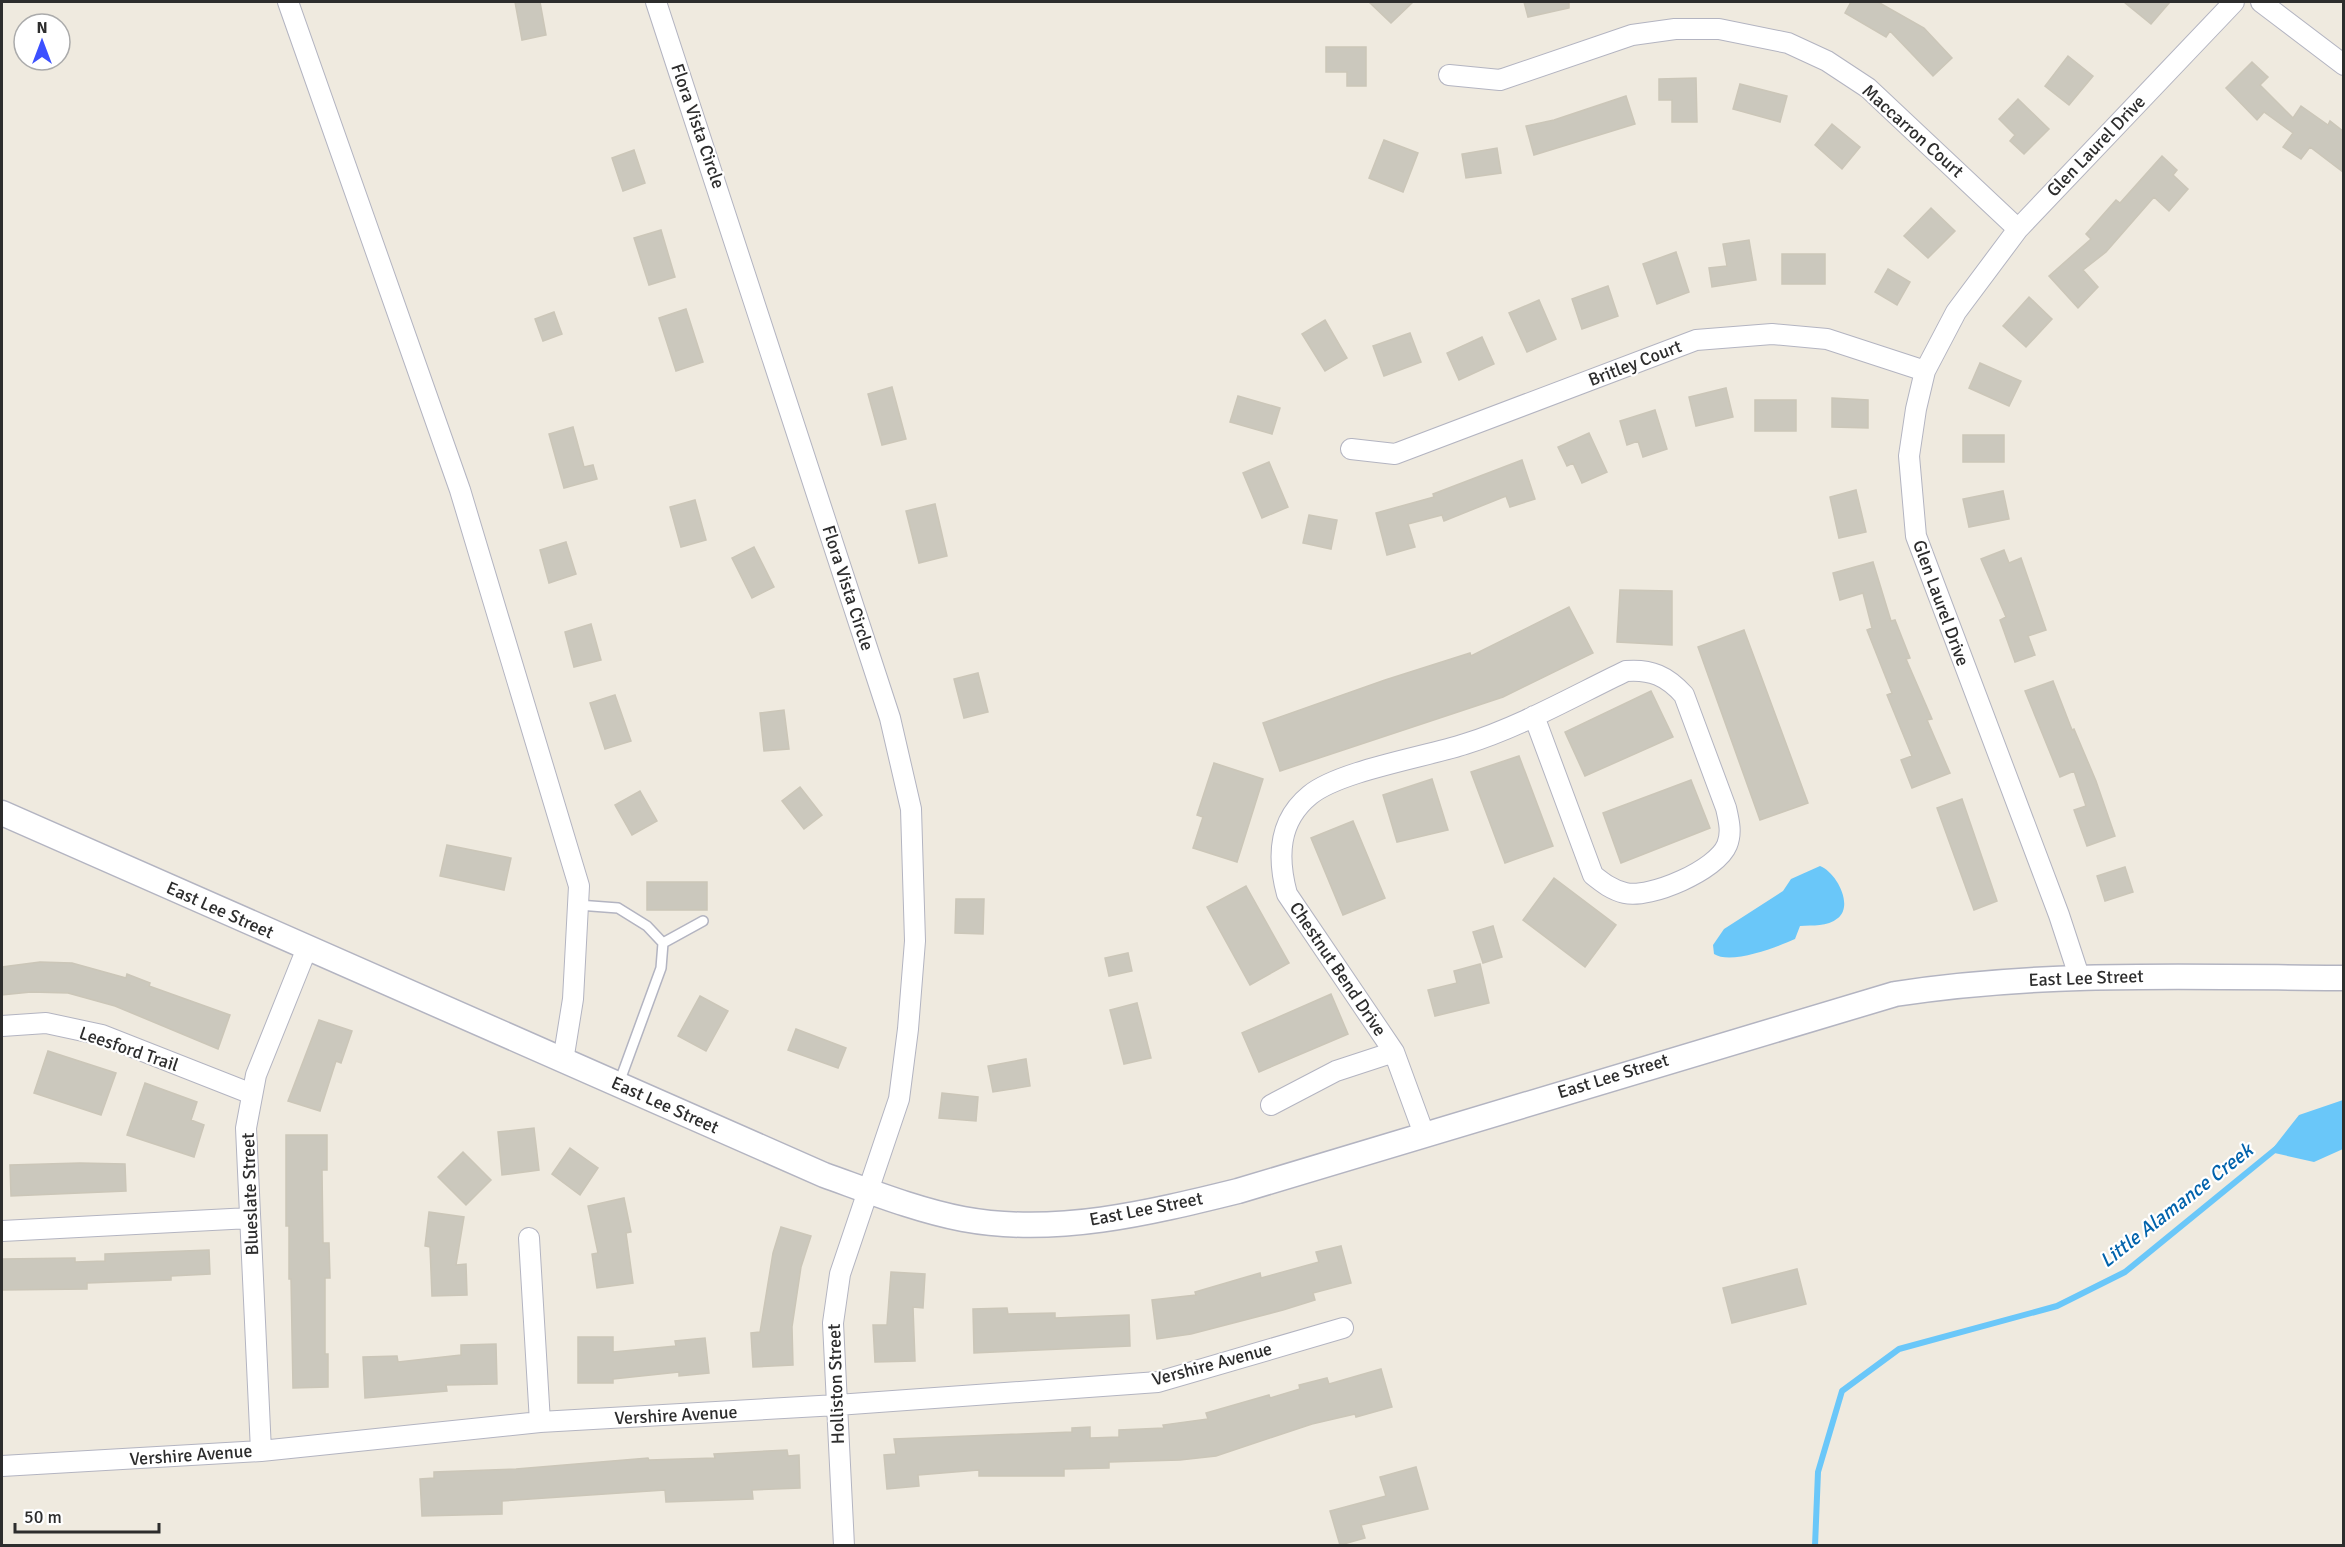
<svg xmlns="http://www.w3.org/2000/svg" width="2345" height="1547" viewBox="0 0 2345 1547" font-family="Signika,sans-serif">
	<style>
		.water { fill: #6ac7f9 }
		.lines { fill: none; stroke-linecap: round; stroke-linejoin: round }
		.stream { stroke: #6ac7f9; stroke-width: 6 }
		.building { fill: #cbc8bd; stroke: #cbc6b8; stroke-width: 1.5 }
		.service-casing { stroke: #b3b4c1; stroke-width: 12 }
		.minor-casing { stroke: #b3b4c1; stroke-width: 22 }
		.tertiary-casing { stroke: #b3b4c1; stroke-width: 27 }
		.service { stroke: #fff; stroke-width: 9 }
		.minor { stroke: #fff; stroke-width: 20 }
		.tertiary { stroke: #fff; stroke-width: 24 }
		.labels { text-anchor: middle; stroke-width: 4.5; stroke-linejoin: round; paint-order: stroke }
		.street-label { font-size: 18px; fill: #2d2d2d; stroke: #fff }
		.water-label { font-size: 20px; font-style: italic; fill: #0263ac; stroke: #fff }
	</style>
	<rect width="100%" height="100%" fill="#efeadf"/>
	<path class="water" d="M 1820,866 C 1836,872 1854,905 1838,918 C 1827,927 1813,925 1800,926 L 1795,939 C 1777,947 1731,965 1714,954 L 1713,945 L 1724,929 L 1783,891 L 1791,879 Z
		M 2343,1100 L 2343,1149 L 2314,1162 L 2270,1152 L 2299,1115 Z"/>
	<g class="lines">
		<path class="stream" d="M 1815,1546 L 1818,1472 L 1842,1391 L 1899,1349 L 2057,1306 L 2125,1272 L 2277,1148"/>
	</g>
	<path class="building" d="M 515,2 L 540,2 L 546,35 L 522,40 Z
		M 1369,2 L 1413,2 L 1391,23 Z
		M 1524,2 L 1569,2 L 1569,8 L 1528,17 Z
		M 1851,2 L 1878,2 L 1924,28 L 1952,58 L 1933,76 L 1890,31 L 1886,37 L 1845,13 Z
		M 2124,2 L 2170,2 L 2151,24 Z
		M 1326,47 L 1366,47 L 1366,86 L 1347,86 L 1347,72 L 1326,72 Z
		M 2068,56 L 2093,76 L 2069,105 L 2045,86 Z
		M 2252,62 L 2268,77 L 2260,85 L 2293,118 L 2301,106 L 2328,125 L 2330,121 L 2343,131 L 2343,172 L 2310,147 L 2301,159 L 2283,147 L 2293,133 L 2264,112 L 2257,120 L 2226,88 Z
		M 1696,78 L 1697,122 L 1672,122 L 1672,100 L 1659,100 L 1659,79 Z
		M 1740,84 L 1787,96 L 1780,122 L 1733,109 Z
		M 1626,96 L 1635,124 L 1534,155 L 1526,126 L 1554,120 Z
		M 2018,99 L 2049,129 L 2024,154 L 2010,141 L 2015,135 L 1999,119 Z
		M 1832,124 L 1860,147 L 1842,169 L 1815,145 Z
		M 1384,140 L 1418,153 L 1403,192 L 1369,178 Z
		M 1497,148 L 1501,173 L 1466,178 L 1462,154 Z
		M 634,150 L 645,183 L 623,191 L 612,158 Z
		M 2162,156 L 2177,170 L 2173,175 L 2188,189 L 2169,211 L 2154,197 L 2106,252 L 2083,270 L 2098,287 L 2078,308 L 2049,276 L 2091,239 L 2086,234 L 2116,200 L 2120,203 Z
		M 1931,208 L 1955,231 L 1928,258 L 1904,236 Z
		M 661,230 L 675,277 L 649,285 L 634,238 Z
		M 1749,240 L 1756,280 L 1712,287 L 1709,268 L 1727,266 L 1723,244 Z
		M 1676,252 L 1689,292 L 1657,304 L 1643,264 Z
		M 1782,254 L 1825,254 L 1825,284 L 1782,284 Z
		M 1888,269 L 1910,282 L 1897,305 L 1875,292 Z
		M 1608,286 L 1618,316 L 1582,329 L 1572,299 Z
		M 2029,297 L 2052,319 L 2026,347 L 2003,326 Z
		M 1539,300 L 1556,339 L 1527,352 L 1509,313 Z
		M 686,309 L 703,362 L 676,371 L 659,318 Z
		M 554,312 L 562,334 L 543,341 L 535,319 Z
		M 1325,320 L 1347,358 L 1325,371 L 1302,334 Z
		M 1410,333 L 1421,362 L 1384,376 L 1373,346 Z
		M 1482,337 L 1494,364 L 1459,380 L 1447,353 Z
		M 1980,363 L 2021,381 L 2009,406 L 1969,388 Z
		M 892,387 L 906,439 L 882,445 L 868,394 Z
		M 1726,388 L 1733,417 L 1696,426 L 1689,397 Z
		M 1238,396 L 1280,408 L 1272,434 L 1230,422 Z
		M 1832,398 L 1868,400 L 1868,428 L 1832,427 Z
		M 1755,400 L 1796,400 L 1796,431 L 1755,431 Z
		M 1655,410 L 1667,449 L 1643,457 L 1638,441 L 1627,445 L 1620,421 Z
		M 573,427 L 584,467 L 593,465 L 597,479 L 564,488 L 549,434 Z
		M 1589,433 L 1607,472 L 1582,483 L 1573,463 L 1567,466 L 1558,447 Z
		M 1963,435 L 2004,435 L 2004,462 L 1963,462 Z
		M 1522,460 L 1535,499 L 1510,507 L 1506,496 L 1444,521 L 1442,515 L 1408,524 L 1415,547 L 1387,555 L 1376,513 L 1434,497 L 1433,494 Z
		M 1269,462 L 1288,507 L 1262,518 L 1243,473 Z
		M 1856,490 L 1866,532 L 1839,538 L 1830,497 Z
		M 2003,491 L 2009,519 L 1969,527 L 1963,499 Z
		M 695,500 L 706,540 L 681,547 L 670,507 Z
		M 935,504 L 947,556 L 919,563 L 906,511 Z
		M 1309,515 L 1337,520 L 1331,549 L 1303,543 Z
		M 566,542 L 576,574 L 549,583 L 540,550 Z
		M 754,547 L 774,587 L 752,598 L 732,558 Z
		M 2004,550 L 2009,563 L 2021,558 L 2046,630 L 2028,636 L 2035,655 L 2015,662 L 2000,620 L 2006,617 L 1981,559 Z
		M 1873,562 L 1891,621 L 1895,620 L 1910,658 L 1906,659 L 1932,719 L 1927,720 L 1950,773 L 1912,788 L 1901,760 L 1912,756 L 1887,695 L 1892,693 L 1867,630 L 1872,628 L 1863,593 L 1840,600 L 1833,573 Z
		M 1620,590 L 1672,591 L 1672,645 L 1617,642 Z
		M 1569,607 L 1593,653 L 1503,697 L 1280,771 L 1263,723 L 1385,680 L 1470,653 L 1471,656 Z
		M 591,624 L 601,660 L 574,667 L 565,632 Z
		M 1744,630 L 1808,803 L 1760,820 L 1698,647 Z
		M 978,673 L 988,712 L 964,718 L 954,679 Z
		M 2053,681 L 2072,730 L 2074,729 L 2096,781 L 2115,836 L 2087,846 L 2074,810 L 2086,806 L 2074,771 L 2060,777 L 2025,691 Z
		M 1651,691 L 1673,737 L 1585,776 L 1565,732 Z
		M 615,695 L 631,741 L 605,749 L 590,703 Z
		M 784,710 L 789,749 L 764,751 L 760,713 Z
		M 1519,756 L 1553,846 L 1505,863 L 1471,772 Z
		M 1214,763 L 1263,779 L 1237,862 L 1193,848 L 1203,817 L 1197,815 Z
		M 1432,779 L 1448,830 L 1397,842 L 1383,795 Z
		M 1691,780 L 1710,828 L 1621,863 L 1603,813 Z
		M 800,787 L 822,815 L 804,829 L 782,801 Z
		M 640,791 L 657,821 L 632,835 L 615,805 Z
		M 1962,799 L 1997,901 L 1974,910 L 1937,808 Z
		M 1353,821 L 1385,898 L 1343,915 L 1311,838 Z
		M 447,845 L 511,858 L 504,890 L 440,876 Z
		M 2125,867 L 2133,892 L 2105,901 L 2097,876 Z
		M 1554,878 L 1616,925 L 1585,967 L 1523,920 Z
		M 647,882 L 707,882 L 707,910 L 647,910 Z
		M 1246,886 L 1289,963 L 1250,985 L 1207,907 Z
		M 956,899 L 984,899 L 983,934 L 955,933 Z
		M 1493,926 L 1502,957 L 1483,963 L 1473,932 Z
		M 1128,953 L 1132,971 L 1109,976 L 1105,958 Z
		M 40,962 L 72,963 L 126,978 L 127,974 L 150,983 L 149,986 L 230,1015 L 218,1049 L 115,1006 L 68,993 L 31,992 L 2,995 L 2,967 Z
		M 1480,964 L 1489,1003 L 1435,1016 L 1428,990 L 1457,983 L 1454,971 Z
		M 1331,994 L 1348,1034 L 1259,1072 L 1242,1033 Z
		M 700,996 L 728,1011 L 706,1051 L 678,1036 Z
		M 1137,1003 L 1151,1058 L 1124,1064 L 1110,1010 Z
		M 319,1020 L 352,1031 L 341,1063 L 336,1061 L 320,1111 L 288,1101 Z
		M 796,1029 L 846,1048 L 838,1068 L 788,1050 Z
		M 48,1051 L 116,1073 L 101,1115 L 34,1093 Z
		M 1026,1059 L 1030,1086 L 993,1092 L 988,1066 Z
		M 145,1083 L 197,1102 L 191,1120 L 204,1125 L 194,1157 L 127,1135 Z
		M 942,1093 L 978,1097 L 976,1121 L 939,1118 Z
		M 534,1128 L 539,1170 L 502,1175 L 498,1132 Z
		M 286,1135 L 327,1135 L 327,1170 L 322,1170 L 323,1243 L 329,1243 L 330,1278 L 325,1278 L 325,1354 L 328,1354 L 328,1387 L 293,1388 L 291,1279 L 289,1279 L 289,1226 L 286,1226 Z
		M 570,1148 L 598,1168 L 580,1195 L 552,1174 Z
		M 463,1152 L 491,1180 L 466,1205 L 438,1177 Z
		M 80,1163 L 125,1164 L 126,1191 L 11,1196 L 10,1165 Z
		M 624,1198 L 631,1232 L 626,1233 L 633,1283 L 597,1288 L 592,1254 L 598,1253 L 588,1206 Z
		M 429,1212 L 464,1217 L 456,1265 L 466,1264 L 467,1295 L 432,1296 L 430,1247 L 425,1246 Z
		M 781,1227 L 811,1236 L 801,1267 L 792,1327 L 793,1365 L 753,1367 L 751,1333 L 760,1332 L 773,1253 Z
		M 1341,1246 L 1351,1283 L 1313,1293 L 1315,1300 L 1283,1310 L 1191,1334 L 1157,1339 L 1152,1300 L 1196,1295 L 1195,1292 L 1260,1273 L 1261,1278 L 1319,1262 L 1316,1252 Z
		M 209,1250 L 210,1274 L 171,1276 L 171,1280 L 87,1283 L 87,1289 L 2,1290 L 2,1259 L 75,1258 L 75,1262 L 105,1261 L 105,1254 Z
		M 1797,1269 L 1806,1304 L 1732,1323 L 1723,1288 Z
		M 891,1272 L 925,1274 L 923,1308 L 913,1307 L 915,1361 L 875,1362 L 873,1325 L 887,1325 Z
		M 1007,1308 L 1008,1314 L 1055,1313 L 1055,1318 L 1129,1315 L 1130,1346 L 974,1353 L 973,1309 Z
		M 578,1337 L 613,1337 L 613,1352 L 676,1346 L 675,1341 L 705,1338 L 709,1373 L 679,1376 L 679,1372 L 613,1379 L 613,1383 L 578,1383 Z
		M 496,1344 L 497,1384 L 446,1385 L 447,1391 L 365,1398 L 363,1357 L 397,1356 L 398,1362 L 461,1355 L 461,1345 Z
		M 1381,1369 L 1392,1407 L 1356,1417 L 1355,1414 L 1312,1424 L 1216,1456 L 1180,1460 L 1109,1462 L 1109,1468 L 1064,1469 L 1064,1476 L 979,1476 L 979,1470 L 918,1475 L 919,1486 L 887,1489 L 884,1455 L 896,1454 L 894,1439 L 1072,1432 L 1072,1428 L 1090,1427 L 1090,1438 L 1119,1437 L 1119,1430 L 1164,1428 L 1163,1425 L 1208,1419 L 1206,1413 L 1269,1395 L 1270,1398 L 1300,1389 L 1299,1385 L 1327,1378 L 1329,1384 Z
		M 787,1450 L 788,1456 L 799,1455 L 800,1488 L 752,1490 L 753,1499 L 666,1502 L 665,1490 L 502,1501 L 502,1514 L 422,1516 L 420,1479 L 434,1478 L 434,1472 L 516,1469 L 648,1458 L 649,1460 L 715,1458 L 714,1454 Z
		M 1416,1467 L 1428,1509 L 1361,1525 L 1365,1538 L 1340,1545 L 1330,1511 L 1386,1496 L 1380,1477 Z"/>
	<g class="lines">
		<g class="service-casing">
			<path id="service" d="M 578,905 L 618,908 L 647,926 L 663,943 L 661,968 L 619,1083
				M 663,943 L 703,921"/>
		</g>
		<g class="minor-casing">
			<path id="minor" d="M 288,2 L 460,490 L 579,886 L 573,999 L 563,1061
				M 656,2 L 890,718 L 911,809 L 915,941 L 908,1029 L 899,1099 L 840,1274 L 833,1323 L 844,1546
				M 2261,2 L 2344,65
				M 1449,75 L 1500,80 L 1632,35 L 1675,29 L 1719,29 L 1788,43 L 1827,61 L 1868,88 L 2018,229
				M 1351,449 L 1395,454 L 1696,340 L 1772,334 L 1827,339 L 1925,371
				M 2079,976 L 2059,915 L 1916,536 L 1909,456 L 1916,409 L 1925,371 L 1956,312 L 2018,229 L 2234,2
				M 2,1026 L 46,1023 L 102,1035 L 252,1094
				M 1271,1105 L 1336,1071 L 1394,1052
				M 1424,1134 L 1394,1052 L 1287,894 C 1277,857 1278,821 1310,795 C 1339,771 1425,757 1465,744 C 1520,727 1574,696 1626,671 C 1651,669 1667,676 1684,695 L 1726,808 C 1729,821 1732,833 1727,845 C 1717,870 1650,899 1625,893 C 1612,890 1603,883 1593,875 L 1534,716
				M 2,1231 L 250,1218
				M 529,1238 L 540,1422
				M 261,1451 L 246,1128 L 256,1075 L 307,948
				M 2,1466 L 261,1451 L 540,1422 L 837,1405 L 1158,1382 L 1343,1328"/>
		</g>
		<g class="tertiary-casing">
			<path id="tertiary" d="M 2,813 L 824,1175 C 869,1191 916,1210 963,1219 C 1055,1236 1149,1213 1238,1191 L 1895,994 C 2044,971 2194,977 2344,978"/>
		</g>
		<use href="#service" class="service"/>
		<use href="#minor" class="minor"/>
		<use href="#tertiary" class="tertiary"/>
	</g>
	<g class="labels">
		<g class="street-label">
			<text transform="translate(698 126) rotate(71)" y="6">Flora Vista Circle</text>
			<text transform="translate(1913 131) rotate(42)" y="6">Maccarron Court</text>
			<text transform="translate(2096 146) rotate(-46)" y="6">Glen Laurel Drive</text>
			<text transform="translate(1635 363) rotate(-21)" y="6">Britley Court</text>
			<text transform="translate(848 588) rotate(72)" y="6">Flora Vista Circle</text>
			<text transform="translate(1941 603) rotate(70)" y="6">Glen Laurel Drive</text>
			<text transform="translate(220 910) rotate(24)" y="6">East Lee Street</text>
			<text transform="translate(1338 969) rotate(56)" y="6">Chestnut Bend Drive</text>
			<text transform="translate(2086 978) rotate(-2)" y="6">East Lee Street</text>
			<text transform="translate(129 1049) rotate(19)" y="6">Leesford Trail</text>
			<text transform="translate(1613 1076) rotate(-17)" y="6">East Lee Street</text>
			<text transform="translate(665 1105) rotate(24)" y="6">East Lee Street</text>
			<text transform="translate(250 1194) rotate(-92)" y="6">Blueslate Street</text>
			<text transform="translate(1146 1209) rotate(-11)" y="6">East Lee Street</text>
			<text transform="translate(1212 1364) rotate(-15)" y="6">Vershire Avenue</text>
			<text transform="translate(836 1384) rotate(-92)" y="6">Holliston Street</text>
			<text transform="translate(676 1415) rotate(-3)" y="6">Vershire Avenue</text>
			<text transform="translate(191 1455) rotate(-4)" y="6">Vershire Avenue</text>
		</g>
		<g class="water-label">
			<text transform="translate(2176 1205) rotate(-38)" y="7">Little Alamance Creek</text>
		</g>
	</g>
	<rect width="2345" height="1547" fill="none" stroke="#2d2d2d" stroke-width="6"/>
	<g transform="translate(42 42)"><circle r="28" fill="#ffffff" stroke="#ababab" stroke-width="1.5"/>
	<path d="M0-4.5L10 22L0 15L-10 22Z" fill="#3c50ff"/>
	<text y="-9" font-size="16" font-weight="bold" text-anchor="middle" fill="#2d2d2d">N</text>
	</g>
	<path d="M15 1523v9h144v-9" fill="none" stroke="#2d2d2d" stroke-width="3"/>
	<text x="24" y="1523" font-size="18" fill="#2d2d2d" stroke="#ffffff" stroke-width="4.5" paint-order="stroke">50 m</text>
</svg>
